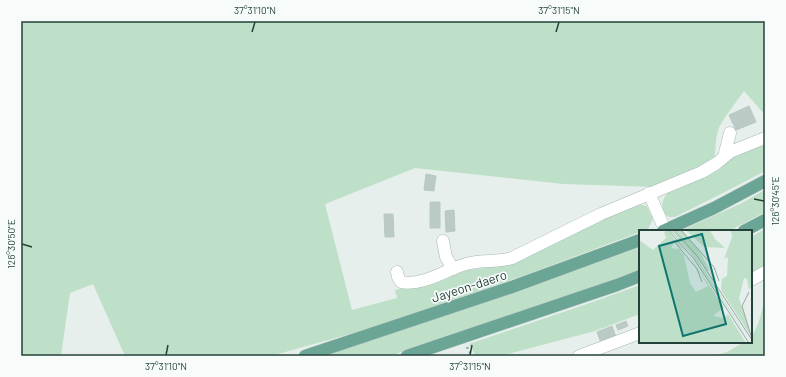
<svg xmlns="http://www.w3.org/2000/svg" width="786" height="377" viewBox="0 0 786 377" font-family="Barlow,sans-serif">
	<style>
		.green { fill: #bfe0c8 }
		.building { fill: #bbcac4; stroke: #b8c9c2 }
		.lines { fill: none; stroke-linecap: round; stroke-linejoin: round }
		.minor-casing { stroke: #a8b8b2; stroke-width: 13 }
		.major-casing { stroke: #c2cac8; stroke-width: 13 }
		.path { stroke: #86b3a5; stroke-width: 2.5; stroke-dasharray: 2 3; stroke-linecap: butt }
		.minor { stroke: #fff; stroke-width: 12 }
		.major { stroke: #6aa596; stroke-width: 12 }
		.ticks { fill: none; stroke: #24423a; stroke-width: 1.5 }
		.labels { text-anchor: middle; stroke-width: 3.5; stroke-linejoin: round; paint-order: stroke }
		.street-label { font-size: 13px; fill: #24423a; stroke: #f7fbf9 }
		.inset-road { fill: none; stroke: #98aaa4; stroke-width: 1 }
		.view { fill: #0f766e; fill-opacity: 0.15; stroke: #0f766e; stroke-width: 2 }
		.inset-edge { fill: none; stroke: #24423a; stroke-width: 2 }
		.neatline { fill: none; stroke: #24423a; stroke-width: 1.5 }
		.ticks-label { font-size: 10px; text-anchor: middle; fill: #24423a }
	</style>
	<rect width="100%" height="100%" fill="#e6efeb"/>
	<path class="green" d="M 21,21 L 765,21 L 765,115 L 744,91 C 738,100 720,122 718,131 C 715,141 716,150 714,160 L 655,187 L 563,184 L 415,168 L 325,204 L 352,310 L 397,298 L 395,290 L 425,284 L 461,271 L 506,265 L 576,230 L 638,204 L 647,206 L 653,219 L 648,229 L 640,231 L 640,232 L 523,276 L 357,332 L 271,356 L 125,356 L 93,284 L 70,293 L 61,356 L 21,356 Z
		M 765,143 L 765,171 L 723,193 L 675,217 L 669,217 L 664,214 C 660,204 663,198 670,190 L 733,155 Z
		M 765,190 L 765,212 L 729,231 L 680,231 L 740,204 Z
		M 765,229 L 765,269 L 751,277 L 751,237 Z
		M 640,247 L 640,270 L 553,301 L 390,356 L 325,356 Z
		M 640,285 L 640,314 L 595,331 L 500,356 L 476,356 L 469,344 L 584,305 Z
		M 765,302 L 765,356 L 713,356 L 727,352 L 744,342 L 751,342 C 751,335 757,328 759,321 C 761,314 762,309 765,302 Z"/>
	<path class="building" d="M 749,106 L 756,122 L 736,130 L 729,115 Z
		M 426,174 L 436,176 L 434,191 L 424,190 Z
		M 430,202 L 440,202 L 440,228 L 430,228 Z
		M 454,210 L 455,231 L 446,232 L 445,211 Z
		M 384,214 L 393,214 L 394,237 L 385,237 Z
		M 626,321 L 628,326 L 618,330 L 616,325 Z
		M 612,326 L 616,337 L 601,343 L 597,332 Z"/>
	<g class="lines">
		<g class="minor-casing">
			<path id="minor" d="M 724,157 L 730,133
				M 649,193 L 665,230
				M 443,241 L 446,257 L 453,269
				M 397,272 L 398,277 L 401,282 C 423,286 443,271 463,265 C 479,259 496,263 512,258 L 601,214 L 702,172 L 717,163 L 730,152 L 765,138
				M 751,280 L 765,272
				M 579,356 L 640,333"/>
		</g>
		<g class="major-casing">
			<path id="major" d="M 663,231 L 714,208 L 765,181
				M 744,231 L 765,220
				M 305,356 L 512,287 L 640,240
				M 407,356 L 617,285 L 640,276"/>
		</g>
		<path class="path" d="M 467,347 L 472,356"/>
		<use href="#minor" class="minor"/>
		<use href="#major" class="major"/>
	</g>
	<path class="ticks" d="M 252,32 L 255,22M 556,32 L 559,22M 754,199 L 764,201M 22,244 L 32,247M 166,355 L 168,345M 470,355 L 472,345"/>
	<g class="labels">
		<g class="street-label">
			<text transform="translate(469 286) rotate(-18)" y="5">Jayeon-daero</text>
		</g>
	</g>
	<g transform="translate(639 230)">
		<rect width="113" height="113" fill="#e6efeb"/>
		<path d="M 28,0 L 48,23 L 33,10 L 35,13 L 32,18 L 40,19 L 45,25 L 51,53 L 57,62 L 69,56 L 49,24 L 85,77 L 74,86 L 85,88 L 89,84 L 107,113 L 0,113 L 0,10 L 14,20 L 27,8 L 25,2 ZM 30,0 L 34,0 L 54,22 L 109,108 L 51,22 ZM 36,0 L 42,0 L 60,20 L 70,39 L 69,41 ZM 71,0 L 76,9 L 86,18 L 65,17 L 48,1 ZM 92,0 L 113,0 L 113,55 L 110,60 L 108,49 L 105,48 L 100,68 L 112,106 L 82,60 L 83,49 L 88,46 L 89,30 L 88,27 L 85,29 L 93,7 Z" fill="#bfe0c8"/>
		<path class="inset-road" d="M 29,0 L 55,29 L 110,113M 35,0 L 58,26 L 113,110M 42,0 L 75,37 L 80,51M 34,10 L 58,39 L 63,52M 110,62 L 103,76 L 113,109"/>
		<path class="view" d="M 63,4 L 87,94 L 44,106 L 20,16 Z"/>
		<rect width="113" height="113" class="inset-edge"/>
	</g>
	<rect width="786" height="377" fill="none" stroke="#f7fbf9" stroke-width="44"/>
	<rect x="22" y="22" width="742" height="333" class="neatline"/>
	<g class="ticks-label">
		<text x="255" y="14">37°31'10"N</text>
		<text x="559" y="14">37°31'15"N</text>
		<text transform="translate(775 201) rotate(-90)" y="4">126°30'45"E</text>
		<text transform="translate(11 244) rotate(-90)" y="4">126°30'50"E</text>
		<text x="166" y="370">37°31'10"N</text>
		<text x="470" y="370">37°31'15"N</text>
	</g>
</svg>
